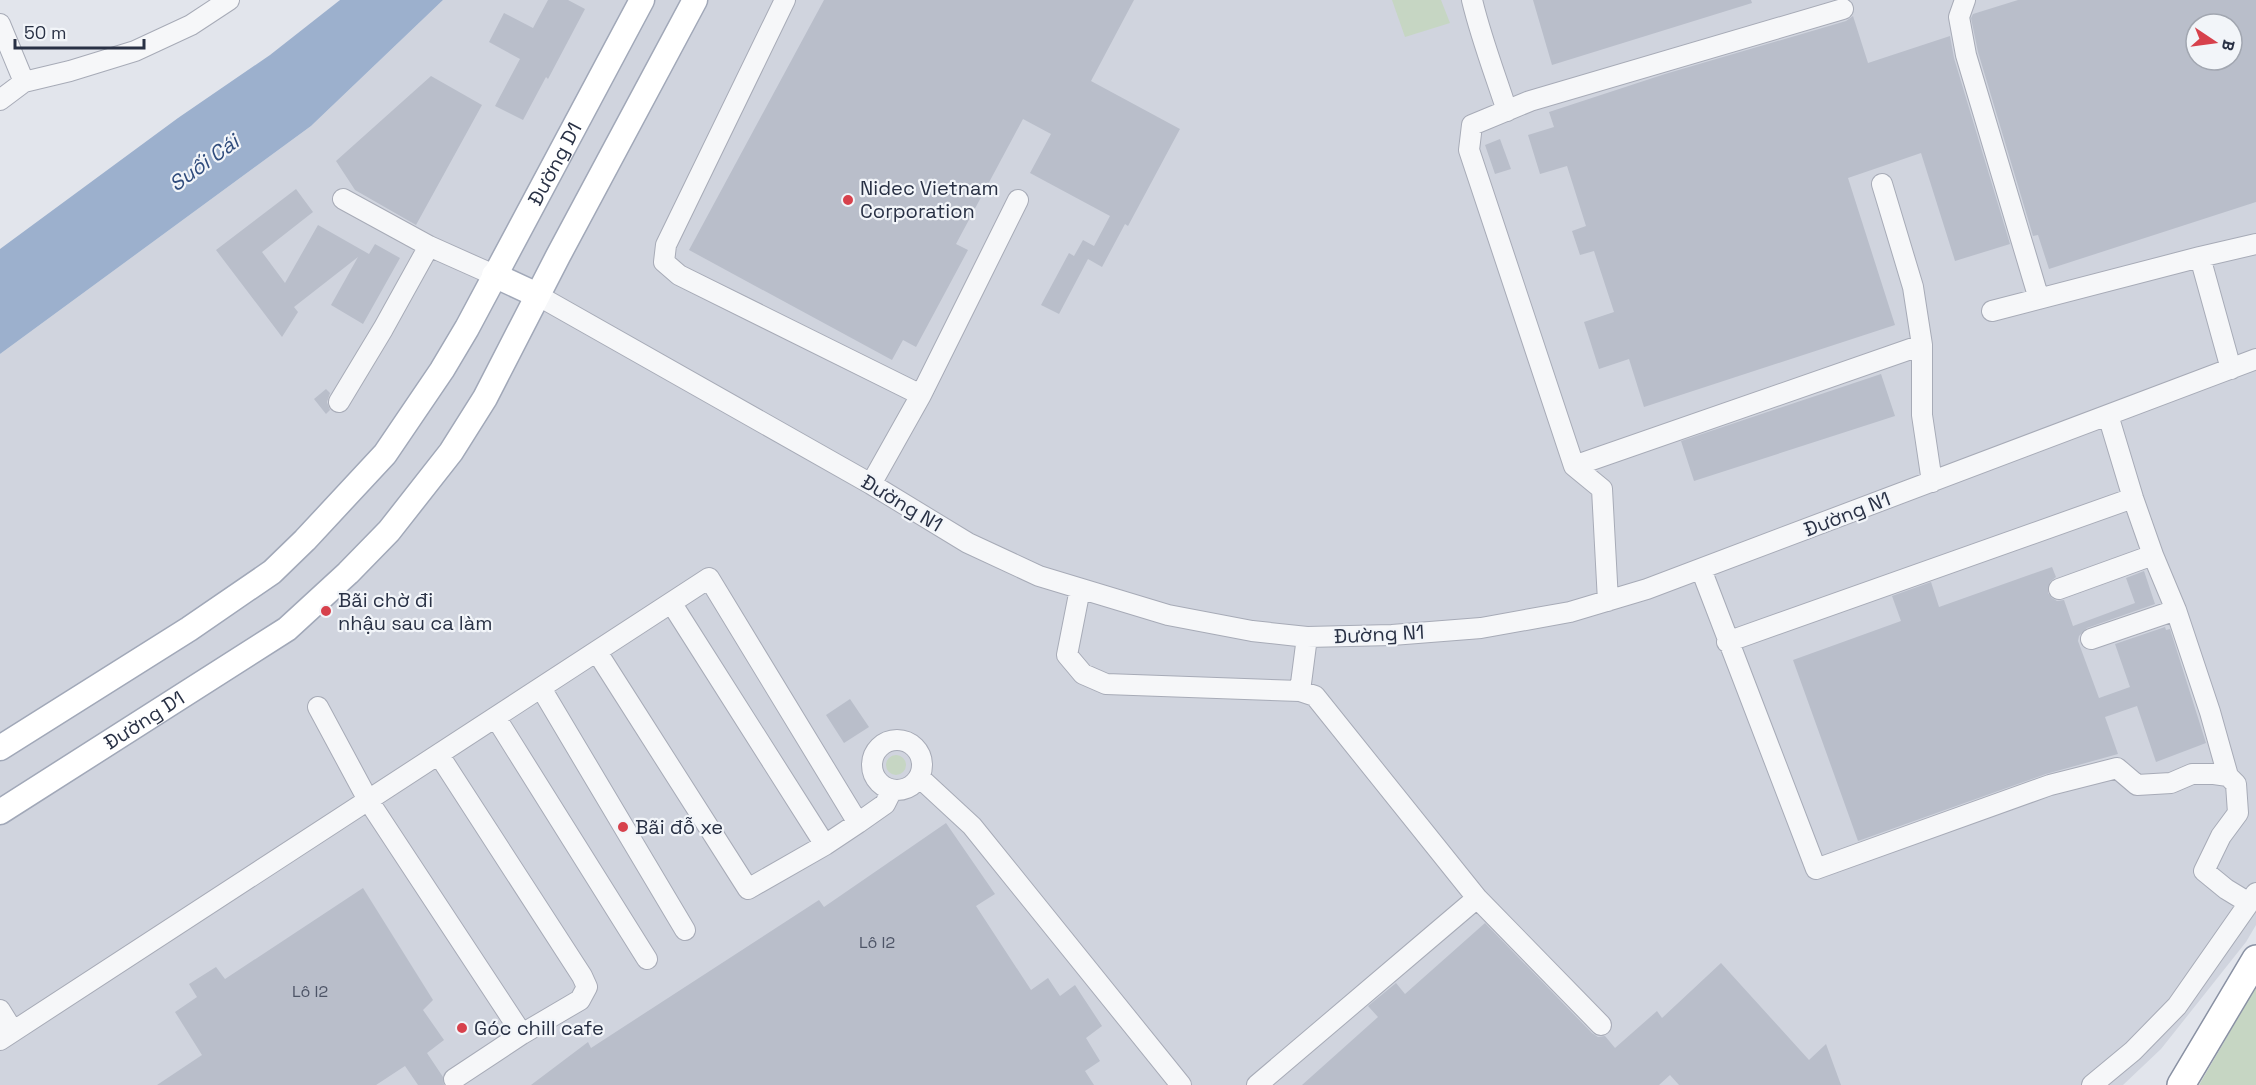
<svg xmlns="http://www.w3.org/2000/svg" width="2256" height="1085" viewBox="0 0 2256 1085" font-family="'Space Grotesk',sans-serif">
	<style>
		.built { fill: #d0d4de; fill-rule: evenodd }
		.green { fill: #c6d6c3 }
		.water { fill: #9cb0cd }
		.building { fill: #b9beca; fill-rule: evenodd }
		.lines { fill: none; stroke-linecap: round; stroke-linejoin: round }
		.minor-casing { stroke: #a7abb7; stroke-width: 22 }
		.major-casing { stroke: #a1a8b8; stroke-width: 27 }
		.highway-casing { stroke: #8991a3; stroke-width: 30 }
		.minor { stroke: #f6f7f9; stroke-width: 20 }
		.major { stroke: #fff; stroke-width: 24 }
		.highway { stroke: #fff; stroke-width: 27 }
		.poi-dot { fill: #d7414c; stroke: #f2f5f9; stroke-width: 2 }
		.labels { text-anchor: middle; stroke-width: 4.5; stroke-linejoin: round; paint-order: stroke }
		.number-label { font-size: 16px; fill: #4d5466 }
		.street-label { font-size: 20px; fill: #293145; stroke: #f2f5f9 }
		.poi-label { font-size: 20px; fill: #293145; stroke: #f2f5f9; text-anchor: start }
		.water-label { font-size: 21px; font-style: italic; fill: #304c7c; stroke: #f2f5f9 }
	</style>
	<rect width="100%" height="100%" fill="#e2e5ec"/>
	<path class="built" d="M 443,0 L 2256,0 L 2256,925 L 2246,942 L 2161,1049 L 2123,1085 L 0,1085 L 0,354 L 311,126 ZM 2196,24 L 2232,24 L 2232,60 L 2196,60 Z"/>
	<path class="green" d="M 1392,0 L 1441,0 L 1450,23 L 1405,37 Z
		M886 765a10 10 0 1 1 20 0a10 10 0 1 1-20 0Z
		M 2256,987 L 2256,1085 L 2199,1085 Z"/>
	<path class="water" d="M 340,0 L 443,0 L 311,126 L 0,354 L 0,249 L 178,118 L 270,55 Z"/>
	<path class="building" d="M 548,0 L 568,0 L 585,9 L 548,79 L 546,77 L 523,120 L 495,106 L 520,59 L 489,42 L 504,13 L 533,28 Z
		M 824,0 L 1134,0 L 1091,81 L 1180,129 L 1128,226 L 1125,224 L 1102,267 L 1088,259 L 1059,314 L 1041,305 L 1069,253 L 1074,256 L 1083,240 L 1094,246 L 1110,216 L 1030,173 L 1051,134 L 1023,119 L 956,244 L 968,250 L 916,347 L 903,340 L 892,360 L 689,250 Z
		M 1533,0 L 1751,0 L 1752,3 L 1552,65 Z
		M 2018,0 L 2256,0 L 2256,202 L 2049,269 L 2038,235 L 2033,236 L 1978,52 L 1971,18 L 1973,14 ZM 2196,24 L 2232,24 L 2232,60 L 2196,60 Z
		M 1853,16 L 1868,63 L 1950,36 L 1954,58 L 2010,244 L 1955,261 L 1921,153 L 1848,178 L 1895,325 L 1644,407 L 1629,359 L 1599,369 L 1584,322 L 1614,312 L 1594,251 L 1580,255 L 1572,231 L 1586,226 L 1567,166 L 1540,174 L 1528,135 L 1554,127 L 1549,112 L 1665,74 L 1846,21 Z
		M 431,76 L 482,105 L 416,225 L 355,190 L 336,161 Z
		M 1500,139 L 1511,169 L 1495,174 L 1485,145 Z
		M 296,189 L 313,212 L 262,252 L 285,283 L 318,225 L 369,254 L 375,244 L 400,258 L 363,324 L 331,305 L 358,257 L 294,307 L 298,312 L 282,337 L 216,250 Z
		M 1881,374 L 1895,416 L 1694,481 L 1681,441 Z
		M 326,389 L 330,393 L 327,402 L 330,410 L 326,414 L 314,399 Z
		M 2052,567 L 2056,577 L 2050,582 L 2048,593 L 2052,598 L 2057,601 L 2064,600 L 2073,626 L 2135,603 L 2126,578 L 2144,571 L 2155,604 L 2087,628 L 2079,636 L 2078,641 L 2099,698 L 2130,687 L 2115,644 L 2165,627 L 2166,630 L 2170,629 L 2206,743 L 2156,762 L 2137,706 L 2105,717 L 2118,754 L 2046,774 L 1858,841 L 1793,660 L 1901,621 L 1892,596 L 1931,582 L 1939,607 Z
		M 850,699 L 869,727 L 844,743 L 826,715 Z
		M 946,823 L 995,894 L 976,906 L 1031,990 L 1048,978 L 1060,996 L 1075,985 L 1102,1026 L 1086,1038 L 1100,1061 L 1085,1071 L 1094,1085 L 531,1085 L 588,1042 L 591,1048 L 819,900 L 824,907 Z
		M 363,888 L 433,1000 L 423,1010 L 444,1040 L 427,1053 L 443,1077 L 444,1085 L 418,1085 L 405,1066 L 376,1085 L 157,1085 L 202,1055 L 175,1012 L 197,997 L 189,984 L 216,967 L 225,979 Z
		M 1485,923 L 1592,1033 L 1598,1037 L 1605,1036 L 1615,1048 L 1657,1011 L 1662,1018 L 1721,963 L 1809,1060 L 1826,1044 L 1841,1085 L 1679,1085 L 1670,1075 L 1659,1085 L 1302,1085 L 1378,1017 L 1368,1006 L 1396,983 L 1405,994 Z"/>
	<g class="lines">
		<g class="minor-casing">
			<path id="minor" d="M 785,0 L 666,245 L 664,262 L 679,275 L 921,395
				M 1472,0 C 1481,38 1495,74 1507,111
				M 1965,0 L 1959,17 L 1966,55 L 2039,299
				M 0,24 L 24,82
				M 0,100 L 24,82 L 70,71 L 135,51 L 191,25 L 229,0
				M 343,199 L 429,246 L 494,275
				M 2200,257 L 2256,244
				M 537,295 L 871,484 L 968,543 L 1039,576 L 1168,615 L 1252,631 L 1307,637 L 1392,635 L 1481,628 L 1570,612 L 1647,589 L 2256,359
				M 1992,311 L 2200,257 L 2231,369
				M 1922,345 L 1922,415 L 1932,482
				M 339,402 L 383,329 L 429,246
				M 1574,466 L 1922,345 L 1913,287 L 1882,184
				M 871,484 L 921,395 L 1018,200
				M 2153,555 L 2176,610 L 2210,712 L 2228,776
				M 1701,569 L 1816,869 L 2050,785 L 2117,768 L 2137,785 L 2171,783 L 2192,774 L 2214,774 L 2228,776 L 2236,784 L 2238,813 L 2221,836 L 2204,871 L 2226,889 L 2249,903
				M 1080,589 L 1067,655 L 1083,674 L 1106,684 L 1300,691 L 1315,696 L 1477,898 L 1601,1025
				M 2059,589 L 2153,555 L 2133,498 L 2108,415
				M 1608,601 L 1602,489 L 1574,466 L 1469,150 L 1472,125 L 1530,101 L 1843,9
				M 672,604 L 825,845
				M 2091,639 L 2176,610
				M 1727,642 L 2133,498
				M 597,652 L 748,889 L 825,845 L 858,823 L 885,804 L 892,790
				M 541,688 L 685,930
				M 1300,691 L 1307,637
				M 318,707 L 368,800 L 522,1034
				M 496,718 L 647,959
				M872 765a25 25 0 1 1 50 0a25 25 0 1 1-50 0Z
				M 439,755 L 582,976 L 587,987 L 580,1000 L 522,1034 L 454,1079
				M 919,777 L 972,826 L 1181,1085
				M 0,1010 L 13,1031
				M 0,1040 L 709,578 L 858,823
				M 1257,1085 L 1477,898
				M 2092,1085 L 2133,1051 L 2177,1006 L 2256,893"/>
		</g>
		<g class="major-casing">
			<g id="major">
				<path d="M 494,275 L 537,295"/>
				<path id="s1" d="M 0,748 L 189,629 L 272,572 L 305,540 L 385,454 L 442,370 L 467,328 L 642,0"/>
				<path id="s2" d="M 0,812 L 287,629 L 348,573 L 389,531 L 451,452 L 485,398 L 558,256 L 695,0"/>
			</g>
		</g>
		<g class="highway-casing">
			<path id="highway" d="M 2181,1085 L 2256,959"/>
		</g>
		<use href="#minor" class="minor"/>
		<use href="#major" class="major"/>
		<use href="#highway" class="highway"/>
	</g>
	<g class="poi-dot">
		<circle cx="848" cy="200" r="6"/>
		<circle cx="326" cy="611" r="6"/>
		<circle cx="623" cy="827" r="6"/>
		<circle cx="462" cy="1028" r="6"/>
	</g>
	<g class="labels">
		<g class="number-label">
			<text x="877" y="948">Lô I2</text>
			<text x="310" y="997">Lô I2</text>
		</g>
		<g class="street-label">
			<text dy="7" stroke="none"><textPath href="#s1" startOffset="824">Đường D1</textPath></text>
			<text transform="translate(902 503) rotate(31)" y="7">Đường N1</text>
			<text transform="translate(1847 514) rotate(-21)" y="7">Đường N1</text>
			<text transform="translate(1379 634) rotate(-3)" y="7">Đường N1</text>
			<text dy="7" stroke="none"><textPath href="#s2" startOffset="171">Đường D1</textPath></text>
		</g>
		<g class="poi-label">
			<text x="860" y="195">Nidec Vietnam<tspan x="860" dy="23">Corporation</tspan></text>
			<text x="338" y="607">Bãi chờ đi<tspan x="338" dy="23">nhậu sau ca làm</tspan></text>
			<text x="635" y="834">Bãi đỗ xe</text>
			<text x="474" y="1035">Góc chill cafe</text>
		</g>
		<g class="water-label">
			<text transform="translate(204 163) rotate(-36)" y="7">Suối Cái</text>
		</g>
	</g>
	<g transform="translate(2214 42) rotate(103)"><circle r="28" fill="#f2f5f9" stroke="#a2a7b1" stroke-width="1.5"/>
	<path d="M0-4.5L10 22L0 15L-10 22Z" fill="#d7414c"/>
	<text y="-9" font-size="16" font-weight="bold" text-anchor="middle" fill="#293145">B</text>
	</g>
	<path d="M15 39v9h129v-9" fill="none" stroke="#293145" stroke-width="3"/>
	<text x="24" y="39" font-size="18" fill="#293145" stroke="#f2f5f9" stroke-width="4.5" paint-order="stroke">50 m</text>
</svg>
